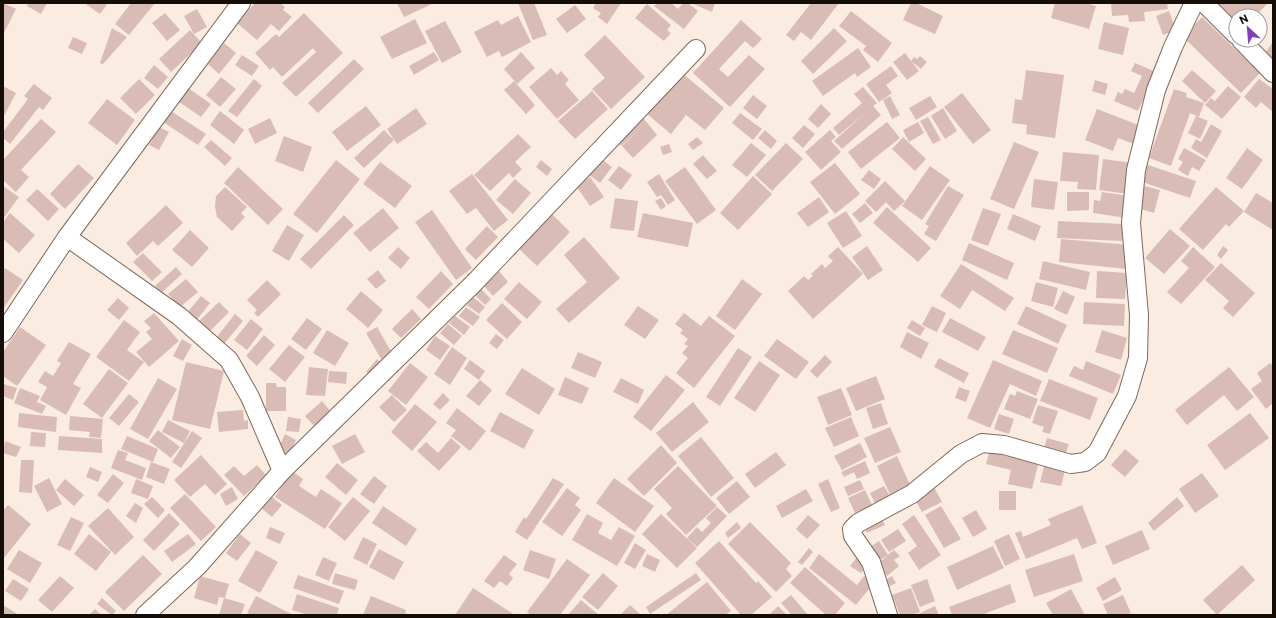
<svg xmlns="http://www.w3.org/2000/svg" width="1276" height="618" viewBox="0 0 1276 618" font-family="Commissioner,sans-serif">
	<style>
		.building { fill: #d9bcb5 }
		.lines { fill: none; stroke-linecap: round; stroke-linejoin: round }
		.minor-casing { stroke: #7f695a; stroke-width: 20 }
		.minor { stroke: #fff; stroke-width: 18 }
	</style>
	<rect width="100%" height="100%" fill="#fbece2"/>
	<path class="building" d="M 3,3 L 16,9 L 4,33 L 3,32 Z
		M 28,3 L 47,3 L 41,14 L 27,6 Z
		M 84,3 L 108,3 L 100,14 Z
		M 131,3 L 155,3 L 129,35 L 115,24 Z
		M 255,3 L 280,3 L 285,7 L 283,10 L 292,17 L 279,31 L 271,24 L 257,40 L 237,23 Z
		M 397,3 L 434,3 L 404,17 Z
		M 518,3 L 534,3 L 547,35 L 533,40 Z
		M 596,3 L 621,3 L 607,24 L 598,17 L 601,13 L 593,8 Z
		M 657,3 L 671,3 L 678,9 L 683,3 L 688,3 L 698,11 L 684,29 L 654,6 Z
		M 691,3 L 715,3 L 712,12 Z
		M 811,3 L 839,3 L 811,40 L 801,32 L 794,41 L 786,35 Z
		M 911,3 L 916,3 L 943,16 L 935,34 L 903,20 Z
		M 1055,3 L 1086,3 L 1096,6 L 1089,29 L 1051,18 Z
		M 1111,3 L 1167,3 L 1168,9 L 1144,12 L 1145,21 L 1129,22 L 1128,15 L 1112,16 Z
		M 1218,3 L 1268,3 L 1255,16 L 1236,16 L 1236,22 Z
		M 647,4 L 671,25 L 667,30 L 671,33 L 664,41 L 635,18 Z
		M 575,5 L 586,19 L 567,33 L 556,19 Z
		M 197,9 L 207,27 L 194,34 L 184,16 Z
		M 851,11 L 892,43 L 878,62 L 863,50 L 866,46 L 839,26 Z
		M 1169,11 L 1176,30 L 1163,35 L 1156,16 Z
		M 165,13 L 180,30 L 167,41 L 152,23 Z
		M 304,13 L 343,53 L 296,97 L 282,83 L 316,52 L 313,48 L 282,77 L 273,67 L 270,70 L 255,53 L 276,34 L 279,37 Z
		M 518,16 L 531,42 L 502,57 L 499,51 L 487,57 L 474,32 L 498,20 L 501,25 Z
		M 1202,17 L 1260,73 L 1241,93 L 1183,37 Z
		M 415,19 L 427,43 L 392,59 L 380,37 Z
		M 741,20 L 762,39 L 753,48 L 745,41 L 719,69 L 728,77 L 749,55 L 765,69 L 730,107 L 693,73 Z
		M 445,21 L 462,52 L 442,63 L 425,31 Z
		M 1104,22 L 1129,28 L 1123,55 L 1098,49 Z
		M 112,28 L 127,37 L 103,64 L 100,63 Z
		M 834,28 L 847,41 L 813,74 L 801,61 Z
		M 190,30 L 202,43 L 171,72 L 159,59 Z
		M 605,35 L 645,77 L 611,109 L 592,89 L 605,78 L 584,55 Z
		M 73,37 L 87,43 L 82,54 L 68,48 Z
		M 1273,42 L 1273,65 L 1262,57 Z
		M 224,43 L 236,53 L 219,74 L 208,64 Z
		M 858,48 L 871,67 L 857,77 L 855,73 L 823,96 L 812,81 Z
		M 434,52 L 439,60 L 414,75 L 409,66 Z
		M 521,52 L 535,68 L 517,84 L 504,69 Z
		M 905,53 L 911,61 L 914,57 L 917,59 L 920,56 L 927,62 L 921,69 L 911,61 L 919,71 L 907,80 L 893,62 Z
		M 242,55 L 259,66 L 252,76 L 235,65 Z
		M 354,59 L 364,69 L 318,113 L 308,103 Z
		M 1135,63 L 1156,72 L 1138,111 L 1114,101 L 1118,92 L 1122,94 L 1125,89 L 1134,93 L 1142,76 L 1131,71 Z
		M 154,65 L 168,77 L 158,89 L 144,78 Z
		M 891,66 L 898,76 L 886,85 L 892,93 L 879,102 L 866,84 Z
		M 551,68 L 557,75 L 561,71 L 569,80 L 565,84 L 579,100 L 557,119 L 529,87 Z
		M 1026,70 L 1064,75 L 1055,138 L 1026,134 L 1027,125 L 1012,123 L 1015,99 L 1022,100 Z
		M 1192,70 L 1216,91 L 1205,103 L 1182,81 Z
		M 681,72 L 724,108 L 705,130 L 686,115 L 671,134 L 646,113 Z
		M 221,77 L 236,89 L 220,107 L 206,95 Z
		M 139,79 L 155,95 L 136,114 L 120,98 Z
		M 254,79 L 262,86 L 237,117 L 228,111 Z
		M 1259,79 L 1273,89 L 1273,112 L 1261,102 L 1256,108 L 1244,97 Z
		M 1095,80 L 1108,84 L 1105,95 L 1092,91 Z
		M 514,81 L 535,105 L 526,114 L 504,90 Z
		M 34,84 L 52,98 L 43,110 L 39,107 L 10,144 L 3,138 L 3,132 L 28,99 L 24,96 Z
		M 3,86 L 16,93 L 3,118 Z
		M 1228,86 L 1241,97 L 1222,119 L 1205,105 L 1211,98 L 1215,101 Z
		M 863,87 L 877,103 L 839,135 L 833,128 L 862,103 L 854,94 Z
		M 188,88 L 211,104 L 201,117 L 179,102 Z
		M 1174,89 L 1187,93 L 1186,97 L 1204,103 L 1199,117 L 1190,113 L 1171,166 L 1149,158 Z
		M 592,91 L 608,109 L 575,139 L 558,121 Z
		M 962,93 L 991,130 L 973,144 L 944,107 Z
		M 753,95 L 767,106 L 757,119 L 743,108 Z
		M 890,96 L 900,115 L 892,119 L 883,100 Z
		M 930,96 L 937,107 L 916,120 L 909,108 Z
		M 107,99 L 135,120 L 117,145 L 88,123 Z
		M 821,104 L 831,114 L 818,128 L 808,119 Z
		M 366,106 L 381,125 L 347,151 L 332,132 Z
		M 873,106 L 881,115 L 842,149 L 834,141 Z
		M 416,108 L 427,124 L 397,144 L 387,129 Z
		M 943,108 L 957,131 L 945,139 L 931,116 Z
		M 1097,109 L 1141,126 L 1134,144 L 1118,138 L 1113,151 L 1085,140 Z
		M 171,111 L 206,134 L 198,145 L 163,122 Z
		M 220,111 L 244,130 L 234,144 L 210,125 Z
		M 740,113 L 762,129 L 753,140 L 732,123 Z
		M 640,114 L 657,135 L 633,158 L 622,146 L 644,125 L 621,146 L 614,138 Z
		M 1196,116 L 1208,121 L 1200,139 L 1188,133 Z
		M 928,117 L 941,140 L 933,144 L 920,121 Z
		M 270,118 L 277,133 L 255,144 L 248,129 Z
		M 41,119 L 56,132 L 21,170 L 29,177 L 16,192 L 3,180 L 3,160 Z
		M 887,122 L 900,138 L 861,169 L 848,152 Z
		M 918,122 L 924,133 L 909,142 L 903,130 Z
		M 1211,124 L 1222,131 L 1207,158 L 1191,148 L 1196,139 L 1201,142 Z
		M 804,125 L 815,134 L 803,148 L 792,138 Z
		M 159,127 L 169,132 L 159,150 L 149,145 Z
		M 384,130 L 394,140 L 364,168 L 354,158 Z
		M 765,130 L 777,141 L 771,149 L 758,138 Z
		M 830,130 L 836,137 L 831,141 L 841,152 L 821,170 L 805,152 Z
		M 518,134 L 531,147 L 515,162 L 522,169 L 513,178 L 509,173 L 490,191 L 474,175 Z
		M 284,136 L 312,147 L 303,172 L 275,161 Z
		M 697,137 L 703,143 L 693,150 L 688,144 Z
		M 903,137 L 926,159 L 915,171 L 892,149 Z
		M 211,140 L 232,158 L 225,166 L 204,147 Z
		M 1014,142 L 1039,152 L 1014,209 L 990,199 Z
		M 751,143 L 766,155 L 747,177 L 732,165 Z
		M 786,143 L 803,159 L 772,191 L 755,175 Z
		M 669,144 L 672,152 L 663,155 L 660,147 Z
		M 1184,148 L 1206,160 L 1199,171 L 1192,167 L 1188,176 L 1178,170 L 1183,162 L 1178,159 Z
		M 1247,148 L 1263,160 L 1242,189 L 1226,178 Z
		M 1063,152 L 1099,155 L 1096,190 L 1077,189 L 1078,182 L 1060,181 Z
		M 703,155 L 717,171 L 707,179 L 693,164 Z
		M 599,157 L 612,167 L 600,183 L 587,173 Z
		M 1103,159 L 1133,163 L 1129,194 L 1099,190 Z
		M 336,160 L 360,179 L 317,233 L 293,214 Z
		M 541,160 L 552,169 L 547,176 L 536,167 Z
		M 380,162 L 412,186 L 395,208 L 363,184 Z
		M 835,163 L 860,194 L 835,214 L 810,182 Z
		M 78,164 L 94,178 L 65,209 L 50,194 Z
		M 1145,164 L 1196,181 L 1190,198 L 1139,181 Z
		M 619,166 L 632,175 L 621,190 L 608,180 Z
		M 930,166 L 950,180 L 922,220 L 902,206 Z
		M 238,167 L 283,209 L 268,225 L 224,183 Z
		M 685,167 L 716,210 L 697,224 L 665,181 Z
		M 869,170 L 881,179 L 874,189 L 861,180 Z
		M 472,174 L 508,220 L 494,231 L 476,208 L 467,214 L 449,191 Z
		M 659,174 L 675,200 L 668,205 L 661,195 L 657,197 L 647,182 Z
		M 753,176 L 772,194 L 738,230 L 720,213 Z
		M 590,177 L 604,197 L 590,206 L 576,186 Z
		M 515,179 L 531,193 L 513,214 L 496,200 Z
		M 1034,179 L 1058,182 L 1054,210 L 1031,207 Z
		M 885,181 L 905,201 L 894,211 L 886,202 L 876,212 L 865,201 Z
		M 1140,185 L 1160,190 L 1154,213 L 1137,208 Z
		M 3,186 L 19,197 L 3,219 Z
		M 948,186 L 964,195 L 936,241 L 924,234 L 929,226 L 925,224 Z
		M 225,187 L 247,207 L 241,213 L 245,217 L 232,231 L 217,217 L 215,206 L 216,196 Z
		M 1216,187 L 1244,211 L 1229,227 L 1226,224 L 1203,250 L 1179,229 Z
		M 37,189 L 59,209 L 48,221 L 26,200 Z
		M 1067,192 L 1089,192 L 1089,210 L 1067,211 Z
		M 1102,192 L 1130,196 L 1126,218 L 1093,213 L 1094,200 L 1100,201 Z
		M 1256,193 L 1273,203 L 1273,230 L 1244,212 Z
		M 819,197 L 829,212 L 808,227 L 797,213 Z
		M 615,198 L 638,201 L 634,231 L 610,228 Z
		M 661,198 L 666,206 L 661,210 L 655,201 Z
		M 865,203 L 873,213 L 860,223 L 852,214 Z
		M 166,205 L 183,223 L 158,246 L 153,241 L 137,256 L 126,243 Z
		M 887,207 L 931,248 L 918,262 L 873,223 Z
		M 383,208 L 399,228 L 370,252 L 353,233 Z
		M 983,208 L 1001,214 L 988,246 L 971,240 Z
		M 432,210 L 472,268 L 456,280 L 415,222 Z
		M 846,211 L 862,236 L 843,248 L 827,223 Z
		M 10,213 L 35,235 L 19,253 L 3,239 L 3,222 Z
		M 551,213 L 570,232 L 537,266 L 517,247 Z
		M 643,213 L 693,223 L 688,247 L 637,237 Z
		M 1013,214 L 1041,226 L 1035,241 L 1007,229 Z
		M 344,215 L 354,225 L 311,269 L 300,259 Z
		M 1058,221 L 1123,224 L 1122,241 L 1057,238 Z
		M 287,225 L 304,235 L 289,261 L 272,251 Z
		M 487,226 L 498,237 L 476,260 L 465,249 Z
		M 1170,229 L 1190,246 L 1164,274 L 1145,258 Z
		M 190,230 L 209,248 L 192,267 L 172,250 Z
		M 584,237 L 620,278 L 569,323 L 556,309 L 587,282 L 564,255 Z
		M 1061,239 L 1130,245 L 1127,269 L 1059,262 Z
		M 969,243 L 1014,263 L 1007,280 L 962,260 Z
		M 867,246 L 883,270 L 868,280 L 852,257 Z
		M 1223,246 L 1228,250 L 1221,259 L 1217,255 Z
		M 398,247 L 410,258 L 401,269 L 388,258 Z
		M 838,247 L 863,274 L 813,319 L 788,291 L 804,276 L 808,280 L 813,276 L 811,274 L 822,264 L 825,268 L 833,261 L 828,256 Z
		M 1193,247 L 1215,267 L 1181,304 L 1167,292 L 1189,268 L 1181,261 Z
		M 143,253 L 162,272 L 152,281 L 133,262 Z
		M 1043,261 L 1090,272 L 1086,290 L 1039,279 Z
		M 1221,263 L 1255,293 L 1233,317 L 1223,308 L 1229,301 L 1205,280 Z
		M 961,264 L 1014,298 L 1005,311 L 972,290 L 960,309 L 940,296 Z
		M 176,267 L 182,274 L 161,293 L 155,286 Z
		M 5,268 L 23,280 L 3,309 L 3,271 Z
		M 378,270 L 386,281 L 376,289 L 367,279 Z
		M 441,271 L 453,284 L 429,309 L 416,297 Z
		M 499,271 L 508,282 L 493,296 L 483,285 Z
		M 1097,271 L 1127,273 L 1125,299 L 1096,298 Z
		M 186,279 L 198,292 L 180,307 L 168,294 Z
		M 742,279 L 762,294 L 735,330 L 716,316 Z
		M 267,280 L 281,294 L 258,317 L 254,313 L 257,310 L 247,300 Z
		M 519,282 L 542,302 L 527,319 L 504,299 Z
		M 1036,282 L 1058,288 L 1053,307 L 1031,301 Z
		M 481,289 L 491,299 L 485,305 L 475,295 Z
		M 361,291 L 383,310 L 368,328 L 346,309 Z
		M 1063,291 L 1075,297 L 1067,315 L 1054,309 Z
		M 201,296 L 210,303 L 196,321 L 186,314 Z
		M 473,297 L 485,307 L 479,314 L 467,305 Z
		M 118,298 L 129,308 L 119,320 L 107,310 Z
		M 219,302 L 229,312 L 209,332 L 198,322 Z
		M 1084,302 L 1125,304 L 1124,326 L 1083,324 Z
		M 502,303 L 522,322 L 507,339 L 486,320 Z
		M 638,306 L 659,320 L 645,339 L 624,325 Z
		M 932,306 L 946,313 L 937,332 L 922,325 Z
		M 1026,306 L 1067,325 L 1058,344 L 1017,324 Z
		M 466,307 L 480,317 L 473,326 L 459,316 Z
		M 412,309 L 421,319 L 401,338 L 392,329 Z
		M 154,313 L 179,341 L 149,367 L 136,352 L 152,339 L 146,332 L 151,328 L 144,321 Z
		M 684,313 L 701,326 L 709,316 L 735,336 L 694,388 L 676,373 L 688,358 L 682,353 L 688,346 L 684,344 L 688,339 L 680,333 L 683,330 L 675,324 Z
		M 235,314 L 243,321 L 224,344 L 216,338 Z
		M 455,316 L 470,327 L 464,335 L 449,323 Z
		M 307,318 L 322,329 L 306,350 L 291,339 Z
		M 950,318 L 986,337 L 978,351 L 942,332 Z
		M 251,319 L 263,329 L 247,350 L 234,340 Z
		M 124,320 L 140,332 L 127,350 L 144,362 L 129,381 L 96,357 Z
		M 912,320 L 925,328 L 920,336 L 907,328 Z
		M 448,324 L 462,336 L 454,345 L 440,333 Z
		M 20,327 L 46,345 L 17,386 L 3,376 L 3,352 Z
		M 377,327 L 392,353 L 381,359 L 366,333 Z
		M 327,330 L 349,343 L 335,366 L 313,353 Z
		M 1013,330 L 1058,348 L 1047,373 L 1002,354 Z
		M 1102,330 L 1127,338 L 1121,360 L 1095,352 Z
		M 907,332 L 929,343 L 921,359 L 900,347 Z
		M 496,334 L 504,340 L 497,349 L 489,343 Z
		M 264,335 L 275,345 L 257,366 L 246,356 Z
		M 435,336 L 450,346 L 440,360 L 426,350 Z
		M 182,339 L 192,345 L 183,361 L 173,356 Z
		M 777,339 L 809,362 L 796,379 L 764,356 Z
		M 69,342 L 91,354 L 73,384 L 81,388 L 66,415 L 40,400 L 47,387 L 38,382 L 45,371 L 53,376 L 61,363 L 57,361 Z
		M 289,345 L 305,357 L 285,382 L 269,369 Z
		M 452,347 L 467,358 L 450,385 L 434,374 Z
		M 738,348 L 752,357 L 720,406 L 706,397 Z
		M 578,352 L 602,362 L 595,378 L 571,368 Z
		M 825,355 L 832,362 L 817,378 L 810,371 Z
		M 939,358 L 969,373 L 964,383 L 934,367 Z
		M 377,359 L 384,366 L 373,378 L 366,372 Z
		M 470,360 L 485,371 L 479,380 L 464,369 Z
		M 993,360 L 1042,381 L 1036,396 L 1010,384 L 990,428 L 967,418 Z
		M 759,361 L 780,375 L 755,412 L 734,398 Z
		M 1086,361 L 1121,375 L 1113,394 L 1069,376 L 1074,366 L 1083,370 Z
		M 186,362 L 224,371 L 210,429 L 172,420 Z
		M 410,363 L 428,377 L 406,405 L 388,391 Z
		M 1270,363 L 1273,366 L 1273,403 L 1266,409 L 1251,389 L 1262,381 L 1257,373 Z
		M 309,367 L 328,369 L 325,396 L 306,395 Z
		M 1229,367 L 1254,397 L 1237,411 L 1224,395 L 1187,425 L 1175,410 Z
		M 522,368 L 555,389 L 539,415 L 505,394 Z
		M 109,369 L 128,383 L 102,418 L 83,404 Z
		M 329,371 L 347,372 L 346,384 L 328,382 Z
		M 666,375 L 685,390 L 651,431 L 633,417 Z
		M 876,376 L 885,399 L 856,411 L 846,388 Z
		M 565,377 L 589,388 L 582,404 L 558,395 Z
		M 158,378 L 177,389 L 148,439 L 130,429 Z
		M 621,378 L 644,390 L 638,404 L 613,392 Z
		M 1049,379 L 1098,398 L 1090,420 L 1040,401 Z
		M 480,380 L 492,390 L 479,406 L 466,396 Z
		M 266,383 L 276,383 L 277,387 L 286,387 L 286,411 L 266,411 Z
		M 3,384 L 17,388 L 13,400 L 3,396 Z
		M 959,387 L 970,391 L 966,402 L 955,398 Z
		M 20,388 L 40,396 L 37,402 L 46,406 L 42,414 L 14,403 Z
		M 841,388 L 852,415 L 828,425 L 817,397 Z
		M 1017,391 L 1038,399 L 1030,419 L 1004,409 L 1010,394 L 1015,396 Z
		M 443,393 L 450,400 L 440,410 L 433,404 Z
		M 129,394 L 139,402 L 119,426 L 109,418 Z
		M 392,395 L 407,410 L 394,422 L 379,407 Z
		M 322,401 L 331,412 L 314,426 L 305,416 Z
		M 693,402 L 709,422 L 672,452 L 656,433 Z
		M 881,403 L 888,424 L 873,429 L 866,408 Z
		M 415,404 L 437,422 L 412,451 L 391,432 Z
		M 1038,405 L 1058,411 L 1050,434 L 1042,432 L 1044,427 L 1032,423 Z
		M 457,408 L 486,431 L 470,451 L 451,436 L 456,430 L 446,423 Z
		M 243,410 L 244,421 L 248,420 L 248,429 L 219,432 L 217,412 Z
		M 500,412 L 534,430 L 524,449 L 490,431 Z
		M 19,413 L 57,417 L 56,432 L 18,427 Z
		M 1250,413 L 1269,438 L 1225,470 L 1207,445 Z
		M 999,414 L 1014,419 L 1009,434 L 994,429 Z
		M 70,416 L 103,419 L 101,438 L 89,437 L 90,432 L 69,430 Z
		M 288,417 L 301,419 L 299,432 L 286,431 Z
		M 851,417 L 859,436 L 834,447 L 825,428 Z
		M 168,420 L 190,431 L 184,443 L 162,432 Z
		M 890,427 L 901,452 L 875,463 L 864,438 Z
		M 158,430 L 180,447 L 171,458 L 149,441 Z
		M 192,431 L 202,438 L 181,468 L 172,462 Z
		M 31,432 L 46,433 L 45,447 L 30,446 Z
		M 285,434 L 296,440 L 289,454 L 278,449 Z
		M 355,434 L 365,452 L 342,464 L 332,446 Z
		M 59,436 L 102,439 L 102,453 L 58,450 Z
		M 127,436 L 158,449 L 153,462 L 121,449 Z
		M 701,437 L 734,478 L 711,497 L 678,456 Z
		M 451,438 L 461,447 L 439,471 L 417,451 L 426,442 L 438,453 Z
		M 1047,438 L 1069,444 L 1064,458 L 1043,452 Z
		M 5,441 L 21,447 L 16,457 L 3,453 Z
		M 860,443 L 867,457 L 842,470 L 834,456 Z
		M 661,445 L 677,463 L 644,496 L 627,479 Z
		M 1125,449 L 1139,461 L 1125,477 L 1111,465 Z
		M 118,450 L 128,453 L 125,460 L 146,468 L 142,480 L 111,468 Z
		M 990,450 L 1039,461 L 1032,489 L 1008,484 L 1011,470 L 986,464 Z
		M 776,452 L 786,465 L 755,488 L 745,474 Z
		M 201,455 L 227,484 L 215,495 L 205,484 L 190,497 L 174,480 Z
		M 897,456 L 912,489 L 892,499 L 877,466 Z
		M 21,460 L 34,460 L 32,493 L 19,492 Z
		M 865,461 L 870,473 L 857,479 L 854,472 L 844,477 L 841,472 Z
		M 151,462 L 170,469 L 164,484 L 146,477 Z
		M 337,463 L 358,480 L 346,495 L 325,477 Z
		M 1045,463 L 1066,467 L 1061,486 L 1040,482 Z
		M 257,465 L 266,475 L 244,496 L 224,475 L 234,466 L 244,476 Z
		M 678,466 L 717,506 L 686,535 L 666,514 L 672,508 L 654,489 Z
		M 90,467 L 102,472 L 98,482 L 86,477 Z
		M 292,471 L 303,479 L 299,486 L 316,497 L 321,489 L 342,503 L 325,529 L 275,497 Z
		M 1202,473 L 1219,496 L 1195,513 L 1179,489 Z
		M 113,474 L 124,483 L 108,503 L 97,495 Z
		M 374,476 L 387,486 L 374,504 L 360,494 Z
		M 49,478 L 62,504 L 47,512 L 34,486 Z
		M 553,478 L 564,484 L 527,540 L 515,532 L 524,517 L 526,519 Z
		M 614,478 L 654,506 L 635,532 L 596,503 Z
		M 65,479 L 84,495 L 74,506 L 56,490 Z
		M 136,479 L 153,486 L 148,499 L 131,493 Z
		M 828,479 L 840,508 L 831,512 L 818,484 Z
		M 860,480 L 864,489 L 848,496 L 844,487 Z
		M 737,481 L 750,497 L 729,514 L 716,498 Z
		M 884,486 L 890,496 L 875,503 L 870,493 Z
		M 232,487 L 238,499 L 226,506 L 220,494 Z
		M 934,487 L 942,502 L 922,512 L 914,498 Z
		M 567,488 L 580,498 L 575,505 L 581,510 L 562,536 L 542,522 Z
		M 806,489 L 813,501 L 782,518 L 776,506 Z
		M 865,490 L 872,505 L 855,513 L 848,498 Z
		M 999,491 L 1016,491 L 1016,510 L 999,510 Z
		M 185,494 L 216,527 L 201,541 L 170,508 Z
		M 271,496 L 282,505 L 272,517 L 261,508 Z
		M 152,497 L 165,510 L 158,518 L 144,504 Z
		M 353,497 L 370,511 L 345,541 L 328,527 Z
		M 1177,497 L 1184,506 L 1154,531 L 1148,523 Z
		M 135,503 L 143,508 L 136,523 L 126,516 Z
		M 8,505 L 31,524 L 4,558 L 3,511 Z
		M 1082,505 L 1097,543 L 1082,549 L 1077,538 L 1026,559 L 1015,533 L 1021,531 L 1023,537 L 1051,525 L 1048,519 Z
		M 383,506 L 417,529 L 406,546 L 372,523 Z
		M 941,506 L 961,539 L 944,548 L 925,515 Z
		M 717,507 L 727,516 L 697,547 L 687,538 L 697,527 L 702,532 L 711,523 L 706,518 Z
		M 108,508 L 134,537 L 115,555 L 88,526 Z
		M 976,510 L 987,529 L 973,537 L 962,518 Z
		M 169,513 L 180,524 L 154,551 L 143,540 Z
		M 587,514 L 603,523 L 598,533 L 611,540 L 619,527 L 635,536 L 617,566 L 572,540 Z
		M 661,514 L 697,548 L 677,568 L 642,534 Z
		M 808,515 L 820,525 L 807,539 L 796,529 Z
		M 914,515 L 941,555 L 919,570 L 908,553 L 917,546 L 902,524 Z
		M 880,516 L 885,525 L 867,533 L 863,525 Z
		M 71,517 L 84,523 L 70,551 L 57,545 Z
		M 737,522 L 741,528 L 728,538 L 725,533 Z
		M 750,522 L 791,563 L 786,569 L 792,576 L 776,592 L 728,544 Z
		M 270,527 L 285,533 L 280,544 L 266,538 Z
		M 898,529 L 906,541 L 889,552 L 881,540 Z
		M 1142,530 L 1150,549 L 1113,565 L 1105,546 Z
		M 89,534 L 111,552 L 96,571 L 74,554 Z
		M 188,534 L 196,544 L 172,562 L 164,551 Z
		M 240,534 L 251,543 L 237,561 L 226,553 Z
		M 1009,534 L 1020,559 L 1005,566 L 994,541 Z
		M 363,537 L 377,544 L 367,565 L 353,558 Z
		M 719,541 L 756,583 L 758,581 L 772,597 L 751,615 L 741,615 L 695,563 Z
		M 879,541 L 888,555 L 876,562 L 867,549 Z
		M 635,543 L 646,550 L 635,569 L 624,563 Z
		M 993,546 L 1004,568 L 957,590 L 947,567 Z
		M 809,548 L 813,552 L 802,565 L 798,562 Z
		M 379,549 L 404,562 L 394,580 L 369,567 Z
		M 19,550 L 42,563 L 30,583 L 7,569 Z
		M 256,550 L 278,562 L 260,593 L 238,581 Z
		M 530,550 L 556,559 L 549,579 L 523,570 Z
		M 894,550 L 900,556 L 894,560 L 899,566 L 887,576 L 877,564 Z
		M 647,554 L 660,560 L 655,572 L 642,566 Z
		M 819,554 L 857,585 L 864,576 L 874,583 L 856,605 L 809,568 Z
		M 1074,554 L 1083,581 L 1034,597 L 1025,570 Z
		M 143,555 L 162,574 L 124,611 L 105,592 Z
		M 504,555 L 517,564 L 509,574 L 513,578 L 507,586 L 500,581 L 494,588 L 484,581 Z
		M 323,557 L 337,563 L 329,581 L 315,575 Z
		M 857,557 L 867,564 L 861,573 L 850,566 Z
		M 567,559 L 590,575 L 560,615 L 531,615 L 527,612 Z
		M 1242,565 L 1255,580 L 1217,615 L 1203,600 Z
		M 805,567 L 845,603 L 835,615 L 826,615 L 790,583 Z
		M 335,573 L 358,580 L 355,590 L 332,584 Z
		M 603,573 L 618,586 L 598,610 L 582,597 Z
		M 696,573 L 701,580 L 650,614 L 646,607 Z
		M 298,575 L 344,591 L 339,604 L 293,588 Z
		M 60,576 L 74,588 L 52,612 L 38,600 Z
		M 200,576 L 229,584 L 225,598 L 219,597 L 217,605 L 194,598 Z
		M 892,576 L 896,583 L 884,589 L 881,583 Z
		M 1115,577 L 1122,590 L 1103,601 L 1096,588 Z
		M 13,579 L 29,589 L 21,601 L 5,591 Z
		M 927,579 L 935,601 L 920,607 L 911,585 Z
		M 707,582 L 731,611 L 725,615 L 666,615 Z
		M 1010,584 L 1016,602 L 981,615 L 952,615 L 949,607 Z
		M 473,588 L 515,615 L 455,615 Z
		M 911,588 L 920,612 L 911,615 L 900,615 L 892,595 Z
		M 1071,589 L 1085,615 L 1053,615 L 1046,603 Z
		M 297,594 L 339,608 L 337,615 L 308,615 L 292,610 Z
		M 791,595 L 808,615 L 792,615 L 781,603 Z
		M 1123,595 L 1131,613 L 1125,615 L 1108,615 L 1103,604 Z
		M 256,596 L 293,615 L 251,615 L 247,613 Z
		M 371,596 L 406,610 L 405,615 L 363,615 Z
		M 102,598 L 116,611 L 112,615 L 97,604 Z
		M 224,598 L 245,604 L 241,615 L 219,615 Z
		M 581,600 L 599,615 L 568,615 Z
		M 3,605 L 19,615 L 3,615 Z
		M 630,605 L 641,615 L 620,615 Z
		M 778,606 L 787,615 L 770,614 Z
		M 935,606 L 939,615 L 916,615 Z
		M 95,609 L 101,615 L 89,615 Z"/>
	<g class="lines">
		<g class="minor-casing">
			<path id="minor" d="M 1204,3 L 1236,35
				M 1241,40 L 1273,73
				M 67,237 L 179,316 L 229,360 L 250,397 L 282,471
				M 3,333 L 67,237 L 241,3
				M 145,615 L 197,567 L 282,471 L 474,283 L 696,49
				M 888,615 L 871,562 L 853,536 L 852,529 L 858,523 L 912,494 L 961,454 L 982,443 L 1004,445 L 1071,464 L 1085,462 L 1097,453 L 1127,396 L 1138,358 L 1139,315 L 1131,223 L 1136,170 L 1156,90 L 1173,47 L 1194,3"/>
		</g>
		<use href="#minor" class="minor"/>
	</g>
	<rect width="1276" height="618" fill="none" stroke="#150d07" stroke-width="8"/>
	<g transform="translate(1248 28) rotate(334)"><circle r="19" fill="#fdfdfd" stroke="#a09d9b"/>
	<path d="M0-3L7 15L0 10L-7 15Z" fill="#7b41b7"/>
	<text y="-6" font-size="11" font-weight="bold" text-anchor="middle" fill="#150d07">N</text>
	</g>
</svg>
